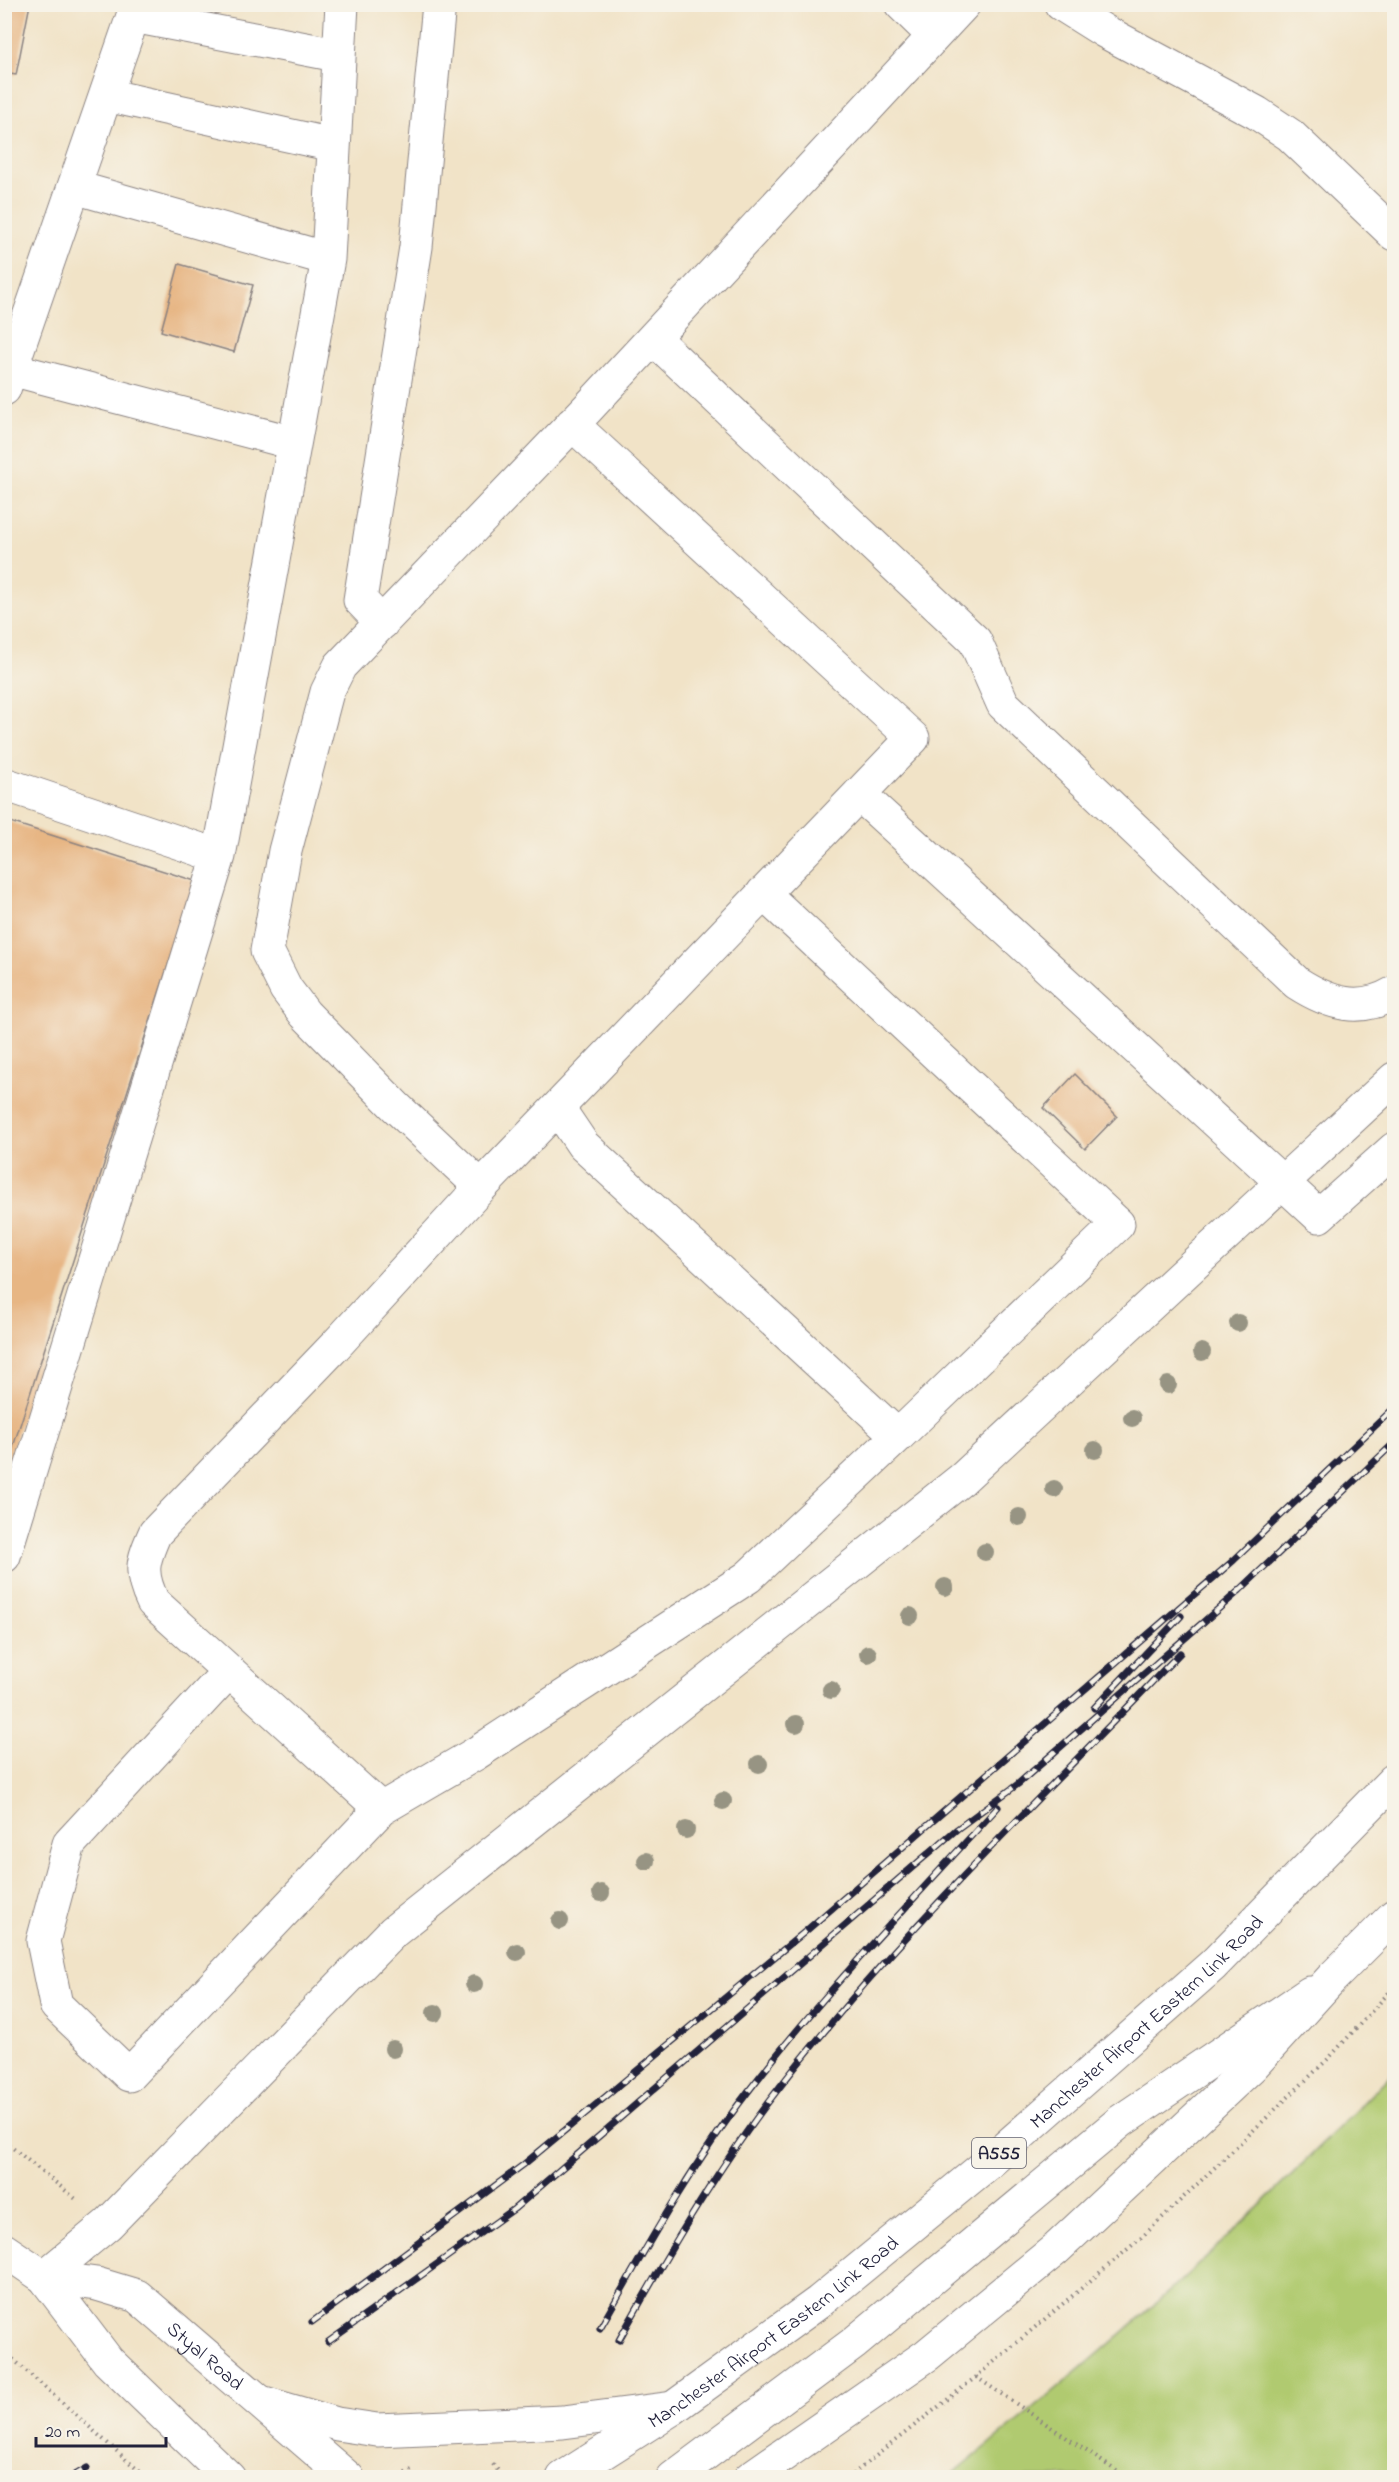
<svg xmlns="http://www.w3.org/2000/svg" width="1399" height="2482" viewBox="0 0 1399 2482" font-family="'Indie Flower',sans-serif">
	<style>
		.green { fill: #b0ca70; stroke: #697656; stroke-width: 1.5 }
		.building { fill: #e7b684 }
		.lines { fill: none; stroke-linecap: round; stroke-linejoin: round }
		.minor-casing { stroke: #8a8281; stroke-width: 35 }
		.major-casing { stroke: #8a8281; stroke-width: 35 }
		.highway-casing { stroke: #8a8281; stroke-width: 35 }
		.path { stroke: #8a8281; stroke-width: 4; stroke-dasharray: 1.5 4.5; stroke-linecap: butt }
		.minor { stroke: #fff; stroke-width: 33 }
		.major { stroke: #fff; stroke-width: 33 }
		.highway { stroke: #fff; stroke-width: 33 }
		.rail-casing { stroke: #22223b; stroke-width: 7 }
		.rail { stroke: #f7f3e8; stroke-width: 4.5; stroke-dasharray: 14; stroke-linecap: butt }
		.tree { fill: #979483 }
		.labels { text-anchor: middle; stroke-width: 6; stroke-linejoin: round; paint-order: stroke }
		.shield { fill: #f7f3e8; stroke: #62616f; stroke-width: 1.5 }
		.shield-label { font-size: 18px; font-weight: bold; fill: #22223b }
		.street-label { font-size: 20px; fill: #22223b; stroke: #f7f3e8 }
	</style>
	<rect width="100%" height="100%" fill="#f7f3e8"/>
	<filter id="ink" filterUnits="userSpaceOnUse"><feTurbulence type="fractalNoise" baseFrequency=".0167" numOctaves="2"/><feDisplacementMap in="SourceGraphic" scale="12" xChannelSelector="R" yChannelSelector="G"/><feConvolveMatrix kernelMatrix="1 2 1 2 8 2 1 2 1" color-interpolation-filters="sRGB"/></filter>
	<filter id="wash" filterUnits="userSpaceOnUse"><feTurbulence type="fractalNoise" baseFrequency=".008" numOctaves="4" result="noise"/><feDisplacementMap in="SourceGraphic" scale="24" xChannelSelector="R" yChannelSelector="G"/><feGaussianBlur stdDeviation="1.35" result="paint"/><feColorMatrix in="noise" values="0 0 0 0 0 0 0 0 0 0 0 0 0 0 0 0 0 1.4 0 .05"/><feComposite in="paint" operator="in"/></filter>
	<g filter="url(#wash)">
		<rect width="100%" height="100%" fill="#f1e3c7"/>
		<path class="green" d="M 1394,2071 L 1394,2477 L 949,2477 C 997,2438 1045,2399 1092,2359 C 1198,2269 1297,2171 1394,2071 Z"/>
		<g id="blocks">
			<path class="building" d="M 4,4 L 30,4 L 16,75 L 4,73 Z
				M 179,264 L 253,285 L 234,352 L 161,331 Z
				M 4,820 L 195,881 L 5,1472 L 4,1472 Z
				M 1075,1074 L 1117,1116 L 1085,1149 L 1043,1108 Z"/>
		</g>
	</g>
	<g filter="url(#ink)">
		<use href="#blocks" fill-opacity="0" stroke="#8a8281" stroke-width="1.5"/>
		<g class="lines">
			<g class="minor-casing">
				<path id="minor" d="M 901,4 L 934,36
					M 1061,4 L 1104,31 L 1257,113 L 1290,135 L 1394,234
					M 106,95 L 333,145
					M 74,187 L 328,259
					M 653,338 L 975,641 L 1003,704 L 1297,983 C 1330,1004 1360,1013 1394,993
					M 11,369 L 294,443
					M 4,389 L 133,16 L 337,55
					M 382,623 L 360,600 L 416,247 L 439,4
					M 4,784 L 219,856
					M 859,794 L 1319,1216 L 1394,1149
					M 763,893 L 1118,1224 L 898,1436
					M 558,1108 L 583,1145 L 898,1436 L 748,1577 L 475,1754 L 381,1809 L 153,1602 C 139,1573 142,1562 155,1533 L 336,1345 L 481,1187 L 913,738 L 572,424
					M 481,1187 L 396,1107 L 305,1014 L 286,989 L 267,951 L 285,851 L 327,692 L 340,666 L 587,409 L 964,4
					M 4,1556 L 219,856 L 328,259 L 342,4
					M 229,1671 L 69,1844 L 43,1941 L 56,2005 L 129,2075 L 381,1809
					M 44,2277 L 108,2224 L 393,1932 L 962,1479 L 1394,1079"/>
			</g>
			<g class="major-casing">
				<g id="major">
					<path d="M 4,2250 L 44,2277 L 108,2361 L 229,2478"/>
					<path id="s1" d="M 44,2277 L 97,2284 L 137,2296 L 348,2478"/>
					<path d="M 261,2402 L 337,2424 L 377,2430 L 563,2422 L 673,2408"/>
					<path d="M 673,2478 L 853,2344 L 1121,2121 L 1310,1993"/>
				</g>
			</g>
			<g class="highway-casing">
				<g id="highway">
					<path id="s2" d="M 563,2478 L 673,2408 L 819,2302 L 986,2165 L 1213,1965 L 1394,1780"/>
					<path d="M 750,2478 L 927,2355 L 1056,2249 L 1252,2066 L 1332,1978 L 1394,1916"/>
				</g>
			</g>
			<path class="path" d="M 4,2141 L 76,2199
				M 4,2351 L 147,2478
				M 976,2377 L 1127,2478
				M 493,2464 L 504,2478
				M 394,2478 L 412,2470
				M 848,2478 L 976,2377 L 1141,2238 L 1329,2058 L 1394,1987"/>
			<use href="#minor" class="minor"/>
			<use href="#major" class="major"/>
			<use href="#highway" class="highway"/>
			<g class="rail-casing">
				<path id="rail" d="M 1094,1708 L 1181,1616
					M 312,2322 L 523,2165 L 807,1930 L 1234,1560 L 1394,1408
					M 600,2328 C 646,2248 691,2166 747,2093 C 824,1992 912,1901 998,1807
					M 619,2340 C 664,2260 711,2179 766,2105 C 888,1943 1040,1799 1180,1653
					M 328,2342 L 514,2209 L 957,1829 L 1018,1784 L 1240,1590 L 1394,1443
					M 70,2478 L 87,2468"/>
			</g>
			<use href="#rail" class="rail"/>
		</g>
		<g class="tree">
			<circle cx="1238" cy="1323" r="9"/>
			<circle cx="1202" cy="1352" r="9"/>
			<circle cx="1168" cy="1385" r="9"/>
			<circle cx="1132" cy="1418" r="9"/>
			<circle cx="1095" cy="1450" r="9"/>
			<circle cx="1054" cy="1489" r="9"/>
			<circle cx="1019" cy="1517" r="9"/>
			<circle cx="985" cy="1552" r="9"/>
			<circle cx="945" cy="1587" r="9"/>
			<circle cx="910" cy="1616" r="9"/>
			<circle cx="868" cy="1654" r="9"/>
			<circle cx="831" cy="1690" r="9"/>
			<circle cx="796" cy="1724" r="9"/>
			<circle cx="759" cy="1764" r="9"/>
			<circle cx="723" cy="1801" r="9"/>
			<circle cx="686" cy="1830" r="9"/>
			<circle cx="646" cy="1861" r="9"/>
			<circle cx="601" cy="1893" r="9"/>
			<circle cx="560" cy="1921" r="9"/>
			<circle cx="517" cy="1952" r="9"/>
			<circle cx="474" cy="1984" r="9"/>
			<circle cx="435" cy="2013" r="9"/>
			<circle cx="393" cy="2049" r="9"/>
		</g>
	</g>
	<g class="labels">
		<rect class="shield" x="972" y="2138" width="54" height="30" rx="4.5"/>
		<g class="shield-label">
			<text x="999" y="2159">A555</text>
		</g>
		<g class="street-label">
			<text dy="7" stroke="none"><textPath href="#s2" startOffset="742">Manchester Airport Eastern Link Road</textPath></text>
			<text dy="7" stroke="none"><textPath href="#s2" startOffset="256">Manchester Airport Eastern Link Road</textPath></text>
			<text dy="7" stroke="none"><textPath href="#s1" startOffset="186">Styal Road</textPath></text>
		</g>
	</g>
	<rect width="1399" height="2482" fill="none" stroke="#f7f3e8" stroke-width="24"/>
	<path d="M36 2437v9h130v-9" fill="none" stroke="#22223b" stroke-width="3"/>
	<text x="45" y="2437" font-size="18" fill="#22223b" stroke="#f7f3e8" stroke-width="4.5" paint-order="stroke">20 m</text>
</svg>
